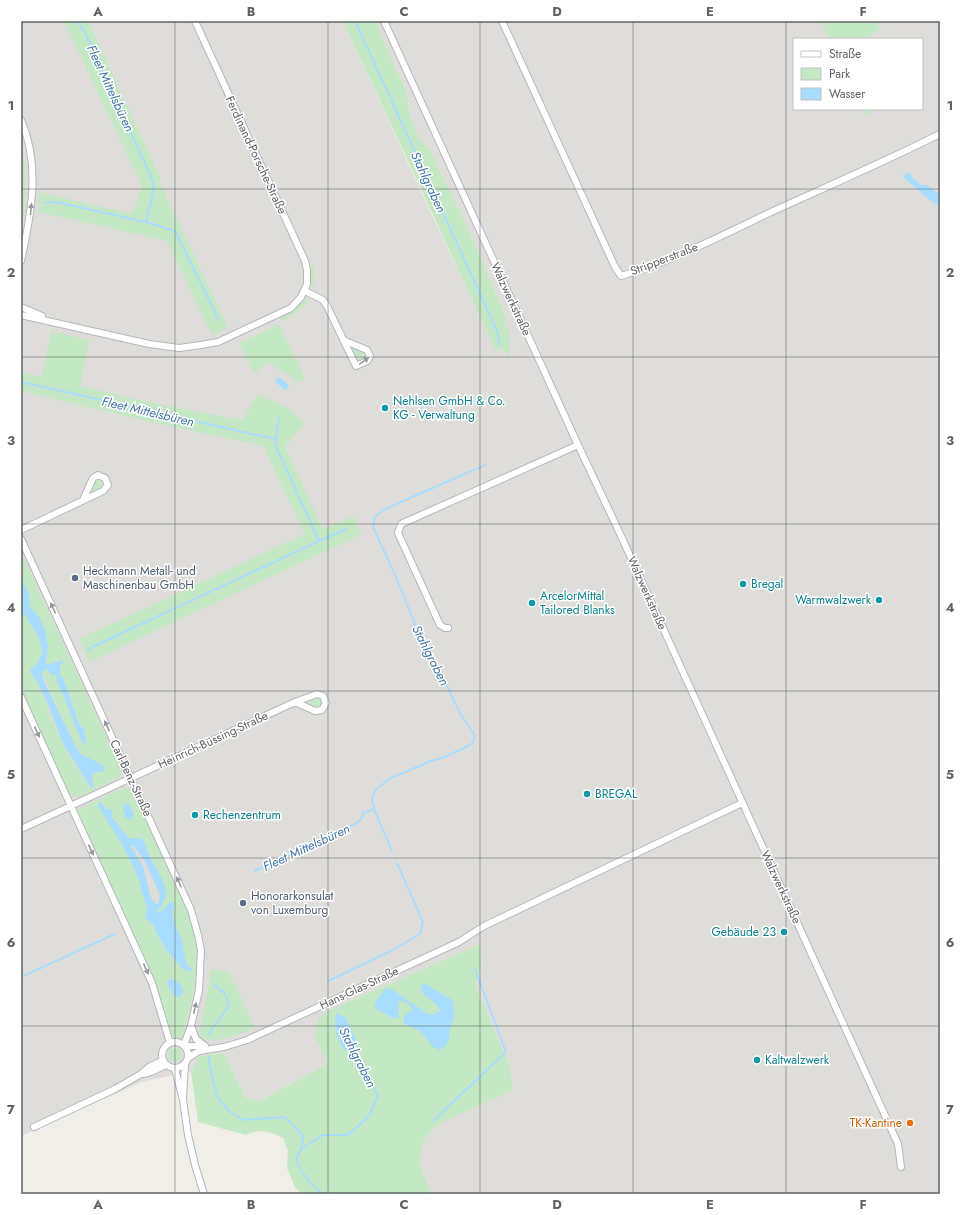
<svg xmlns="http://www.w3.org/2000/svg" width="961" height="1215" viewBox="0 0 961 1215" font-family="Jost,sans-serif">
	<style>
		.industrial { fill: #dfddd9; fill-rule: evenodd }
		.green { fill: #c5e8c4; fill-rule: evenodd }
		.water { fill: #a9ddff; fill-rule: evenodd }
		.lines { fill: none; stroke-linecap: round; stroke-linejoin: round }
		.stream { stroke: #a9ddff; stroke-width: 2 }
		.minor-casing { stroke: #b4b8bb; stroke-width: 8 }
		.minor { stroke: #fff; stroke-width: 6 }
		.oneway { fill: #969a9c }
		.grid { fill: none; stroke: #5e6367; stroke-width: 1; stroke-opacity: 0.55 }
		.culture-dot { fill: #0f9aa8; stroke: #fff; stroke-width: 1.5 }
		.service-dot { fill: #5c6f8a; stroke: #fff; stroke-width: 1.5 }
		.food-dot { fill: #e8710a; stroke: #fff; stroke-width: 1.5 }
		.labels { text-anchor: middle; stroke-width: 3; stroke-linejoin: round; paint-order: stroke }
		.street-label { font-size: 12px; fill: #5e6367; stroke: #fff }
		.culture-label { font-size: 12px; fill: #0d838f; stroke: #fff; text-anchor: start }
		.service-label { font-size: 12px; fill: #4e5e75; stroke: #fff; text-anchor: start }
		.food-label { font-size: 12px; fill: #c56008; stroke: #fff; text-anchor: end }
		.water-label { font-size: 13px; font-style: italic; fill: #4178aa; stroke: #fff }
		.neatline { fill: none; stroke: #5e6367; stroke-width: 1.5 }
		.grid-label { font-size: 13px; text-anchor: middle; font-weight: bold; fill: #5e6367 }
	</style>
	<rect width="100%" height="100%" fill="#f0eee7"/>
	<path class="industrial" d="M 21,21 L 343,21 L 429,209 L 497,351 L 503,349 L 506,318 L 504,312 L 467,226 L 430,150 L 420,139 L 410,117 L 407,93 L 375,21 L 940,21 L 940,1194 L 432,1194 L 420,1166 L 422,1145 L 432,1129 L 443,1122 L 510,1067 L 475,984 L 481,968 L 480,944 L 325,1012 L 315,1038 L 328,1063 L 260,1101 L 246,1098 L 224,1053 L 199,1056 L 191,1072 L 144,1081 L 21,1136 ZM 794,39 L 922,39 L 922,109 L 794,109 Z"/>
	<path class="green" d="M 64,21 L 88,21 L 161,179 L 159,181 L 228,328 L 212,335 L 167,241 L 38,212 L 39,192 L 132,214 L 142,186 Z
		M 343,21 L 375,21 L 407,93 L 410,117 L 420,139 L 430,150 L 467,226 L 504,312 L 506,318 L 505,324 L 509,329 L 509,358 L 503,349 L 496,351 Z
		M 821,21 L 871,21 L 882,29 L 864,39 L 829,39 Z
		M 861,109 L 879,109 L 864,115 Z
		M 21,143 C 28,173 26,202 21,232 Z
		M 314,266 L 315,281 L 314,289 L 311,282 L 310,267 Z
		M 307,298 L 310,298 C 304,309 293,316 281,321 L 279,317 L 296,308 Z
		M 279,324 L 305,378 L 299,383 L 268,362 L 255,373 L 252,369 L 239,343 Z
		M 51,331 L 90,340 L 80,386 L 144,401 L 242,420 L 258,394 L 287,407 L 305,423 L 285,447 L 323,529 L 353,516 L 362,534 L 89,662 L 79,639 L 305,534 L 263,446 L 156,423 L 21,391 L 21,372 L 42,377 Z
		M 355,349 L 364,352 L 365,357 L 363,360 L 360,361 L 357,359 L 353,352 Z
		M 98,479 L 102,481 L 103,486 L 94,492 L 91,488 L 94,482 Z
		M 21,552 L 121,769 L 120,776 L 117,779 L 79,797 L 71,796 L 67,791 L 21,691 L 21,612 L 24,614 L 37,634 L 43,652 L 36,665 L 31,669 L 30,672 C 46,694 51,720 63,744 C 70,759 81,773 89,786 L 94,786 L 92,777 L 94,773 L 102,772 C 94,763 84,756 76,747 L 42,673 L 43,670 L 45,668 L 53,676 L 57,672 L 56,680 L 66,702 L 81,740 L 85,746 C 86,743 85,732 84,729 C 83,727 81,726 79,724 L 64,680 L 60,674 L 61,663 L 58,661 L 51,664 L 46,663 L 48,647 L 45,629 L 39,617 L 30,606 L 29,594 L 21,578 Z
		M 317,698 L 320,699 L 322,702 L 320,706 L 315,707 L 308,704 L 309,701 Z
		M 123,788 L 129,789 L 130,788 L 136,798 L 187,911 L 194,931 L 196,948 L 197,968 L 194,990 L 182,1040 L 177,1038 L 169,1038 L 165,1022 L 164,1007 L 153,978 L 78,814 L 77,811 L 89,804 ZM 103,804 L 129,838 L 141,838 C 144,840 166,888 166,892 C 165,899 161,907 157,912 L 159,914 L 167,904 L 174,908 L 172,912 L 176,928 L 182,940 L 186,963 L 191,966 L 189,970 L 182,968 L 166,950 L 152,924 L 146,919 L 145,916 L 147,909 L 137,875 L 124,848 L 99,805 ZM 168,984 L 183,993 L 175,996 Z
		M 480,944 L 481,968 L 475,984 L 510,1067 L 513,1090 L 443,1122 L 432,1129 L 422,1145 L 420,1166 L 432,1194 L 301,1194 L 295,1187 L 287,1168 L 288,1150 L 283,1138 C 271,1132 259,1128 246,1135 L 198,1122 L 191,1072 L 199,1056 L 224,1053 L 246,1098 L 260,1101 L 328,1063 L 315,1038 L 318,1020 L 325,1012 Z
		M 211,969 L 229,972 L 255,1028 C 244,1033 218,1042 207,1040 C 204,1039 201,1036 199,1034 L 209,985 Z
		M168 1055a7 7 0 1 1 14 0a7 7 0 1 1-14 0Z"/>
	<path class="water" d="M 909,172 L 912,177 L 921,185 L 927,185 L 940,195 L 940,207 L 927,198 L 904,178 L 903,175 Z
		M 279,377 L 289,385 L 287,389 L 285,390 L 275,382 L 276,379 Z
		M 21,578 L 29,594 L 30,606 L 39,617 L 45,629 L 48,647 L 46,663 C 52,666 57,659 64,661 L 60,665 L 60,674 L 64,680 L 79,724 C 80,725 84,729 84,729 C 85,732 86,743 85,746 L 81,740 L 66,702 L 56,680 L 57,673 L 53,676 L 45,669 L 42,673 L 43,679 L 76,747 L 81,754 L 103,765 L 104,768 L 104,771 L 94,773 L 92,776 L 94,787 L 91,788 L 63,744 L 48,704 L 37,682 L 30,672 L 31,669 L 36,665 L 43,652 L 37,634 L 24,614 L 21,612 Z
		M 101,802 L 106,809 L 112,809 L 112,817 L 129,838 L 141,838 C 146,842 146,847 148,852 C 153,865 164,878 166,892 C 166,900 161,906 157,912 L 159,913 L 170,902 L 174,903 L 174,908 L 172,912 L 176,928 L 182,940 L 186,963 L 192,969 L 191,972 L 182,968 L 166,950 L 152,924 L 146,919 L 145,916 L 147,909 L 137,875 L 124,848 L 98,806 L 98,803 ZM 131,846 L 134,846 L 146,863 L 155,884 L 160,895 L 158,905 L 151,898 L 143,866 Z
		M 125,804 L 130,805 L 134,816 L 130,820 C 125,819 123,811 123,807 Z
		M 170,979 C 178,981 183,985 183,993 L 178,998 C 173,995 168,987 167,981 Z
		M 424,983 L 454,1001 L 453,1007 L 455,1016 L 449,1030 L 450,1035 L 446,1046 L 440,1050 C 429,1047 429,1040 422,1033 C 418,1029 410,1027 404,1024 L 404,1016 L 413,1009 L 406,1002 L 400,1001 L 398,1003 L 399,1018 L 393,1018 L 374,1008 L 376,1000 L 386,988 L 393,990 L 428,1014 L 434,1015 L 437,1011 L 441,1012 C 437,1002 427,999 421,991 L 421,986 Z
		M 336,1013 L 346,1018 L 357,1042 L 353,1052 L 344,1050 C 336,1036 334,1029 336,1013 Z"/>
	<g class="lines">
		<path class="stream" d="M 355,21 L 498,333 L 499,345
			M 79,24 L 85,32 L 153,181 L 154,190 L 146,222
			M 45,203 L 56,202 L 146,222 L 175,231 L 219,320
			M 21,382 L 275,439
			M 319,541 L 346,529
			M 88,649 L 319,541 L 275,444 L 279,418
			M 392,851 L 374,809 L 372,800 L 375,790 L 391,778 L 422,765 L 430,761 L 442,758 L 462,749 L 473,743 L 474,738 L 474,734 L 461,715 L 437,665 L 417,629 L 396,577 L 373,527 L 375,517 L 383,510 L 485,465
			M 255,871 L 357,823 L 362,818 L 363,813 L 374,809
			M 21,977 L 115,934
			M 328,981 L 391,951 L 420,934 L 423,922 L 397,863
			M 209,1034 C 215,1023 223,1016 229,1005 L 225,994 L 214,985
			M 209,1057 L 209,1063 L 217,1097 L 230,1112 L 244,1120 L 285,1117 L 303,1136 L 301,1149 L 296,1159 C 301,1174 311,1184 323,1194
			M 433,1121 L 506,1052 L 475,969
			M 301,1149 L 323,1135 L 348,1135 L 369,1116 L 378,1096 L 359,1059 L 353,1051"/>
		<g class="minor-casing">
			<path id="minor" d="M 384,21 L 578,445 L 616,525 L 898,1144 L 901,1167
				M 502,21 L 615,267 L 621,276 C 672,261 721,236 769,213 C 826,187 884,162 940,134
				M 21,120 C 41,165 31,215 21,261
				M 305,291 L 323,300 L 327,306 L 356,366 L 367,361 L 370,356 L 367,350 L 343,340
				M 21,307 L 42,316
				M 21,315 L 149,344 L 179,348 L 201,345 L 218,342 L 291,308 L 301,297 L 307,284 L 307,270 L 305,261 L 195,21
				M 21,530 L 103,491 L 108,485 L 105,478 L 98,475 L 93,478 L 83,500
				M 21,539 L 191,910 L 198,935 L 201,950 L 199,990 L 191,1026 L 184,1045
				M 448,628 L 445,628 L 440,625 L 398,533 L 401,524 L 578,445
				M 21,697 L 152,983 L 170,1043
				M 21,829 L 295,702 L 317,694 L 323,696 L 326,703 L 322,710 L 315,711 L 295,702
				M 191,1026 L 196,1039 L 205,1046
				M162 1055a13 13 0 1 1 26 0a13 13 0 1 1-26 0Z
				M 185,1046 L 205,1046
				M 188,1058 L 199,1051 L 224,1047 L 247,1040 L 459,942 L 484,926 L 742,803
				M 175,1069 L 183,1100 L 188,1135 L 195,1165 L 204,1194
				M 143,1074 L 151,1072 L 166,1065
				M 183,1098 L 185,1065
				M 34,1127 L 115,1089 L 141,1074 L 149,1067 L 163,1060"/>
		</g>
		<use href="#minor" class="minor"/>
	</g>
	<defs><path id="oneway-solid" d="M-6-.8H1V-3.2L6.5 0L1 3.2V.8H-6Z"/></defs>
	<g class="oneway">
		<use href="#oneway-solid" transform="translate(31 209) rotate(-85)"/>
		<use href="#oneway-solid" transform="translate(364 361) rotate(-35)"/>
		<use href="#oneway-solid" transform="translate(53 608) rotate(-115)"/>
		<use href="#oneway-solid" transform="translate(107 726) rotate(-115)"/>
		<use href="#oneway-solid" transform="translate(37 732) rotate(65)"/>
		<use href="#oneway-solid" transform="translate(91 850) rotate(65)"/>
		<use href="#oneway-solid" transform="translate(179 882) rotate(-114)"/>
		<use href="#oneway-solid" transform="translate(146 969) rotate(66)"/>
		<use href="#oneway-solid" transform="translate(195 1008) rotate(-77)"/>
	</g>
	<path class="grid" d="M 175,21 L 175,1194M 328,21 L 328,1194M 480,21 L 480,1194M 633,21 L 633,1194M 786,21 L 786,1194M 21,189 L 940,189M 21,357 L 940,357M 21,524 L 940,524M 21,691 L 940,691M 21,858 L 940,858M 21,1026 L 940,1026"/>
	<g class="culture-dot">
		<circle cx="385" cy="408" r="4"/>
		<circle cx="743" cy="584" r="4"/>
		<circle cx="879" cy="600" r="4"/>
		<circle cx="532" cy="603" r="4"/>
		<circle cx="587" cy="794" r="4"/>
		<circle cx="195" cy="815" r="4"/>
		<circle cx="784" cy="932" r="4"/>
		<circle cx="757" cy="1060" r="4"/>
	</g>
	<g class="service-dot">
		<circle cx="75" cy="578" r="4"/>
		<circle cx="243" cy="903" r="4"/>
	</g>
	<circle class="food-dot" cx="910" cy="1123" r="4"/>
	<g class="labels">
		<g class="street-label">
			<text transform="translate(256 155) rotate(65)" y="4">Ferdinand-Porsche-Straße</text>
			<text transform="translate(664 259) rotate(-21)" y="4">Stripperstraße</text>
			<text transform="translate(511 299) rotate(65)" y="4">Walzwerkstraße</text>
			<text transform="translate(647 593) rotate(66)" y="4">Walzwerkstraße</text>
			<text transform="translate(213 740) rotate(-25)" y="4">Heinrich-Büssing-Straße</text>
			<text transform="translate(131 778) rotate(65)" y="4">Carl-Benz-Straße</text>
			<text transform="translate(781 887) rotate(65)" y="4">Walzwerkstraße</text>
			<text transform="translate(359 988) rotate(-25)" y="4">Hans-Glas-Straße</text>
		</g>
		<g class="culture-label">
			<text x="393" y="405">Nehlsen GmbH &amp; Co.<tspan x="393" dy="14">KG - Verwaltung</tspan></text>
			<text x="751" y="588">Bregal</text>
			<text x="540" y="600">ArcelorMittal<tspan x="540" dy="14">Tailored Blanks</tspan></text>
			<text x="871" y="604" text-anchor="end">Warmwalzwerk</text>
			<text x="595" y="798">BREGAL</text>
			<text x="203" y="819">Rechenzentrum</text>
			<text x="776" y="936" text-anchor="end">Gebäude 23</text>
			<text x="765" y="1064">Kaltwalzwerk</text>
		</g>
		<g class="service-label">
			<text x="83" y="575">Heckmann Metall- und<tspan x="83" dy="14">Maschinenbau GmbH</tspan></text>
			<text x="251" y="900">Honorarkonsulat<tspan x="251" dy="14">von Luxemburg</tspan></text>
		</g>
		<g class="food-label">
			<text x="902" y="1127">TK-Kantine</text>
		</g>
		<g class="water-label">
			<text transform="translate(111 88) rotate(65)" y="5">Fleet Mittelsbüren</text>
			<text transform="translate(429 182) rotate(65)" y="5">Stahlgraben</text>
			<text transform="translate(148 411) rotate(13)" y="5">Fleet Mittelsbüren</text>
			<text transform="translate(431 655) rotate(63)" y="5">Stahlgraben</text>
			<text transform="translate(306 847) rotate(-25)" y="5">Fleet Mittelsbüren</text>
			<text transform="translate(358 1057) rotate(63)" y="5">Stahlgraben</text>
		</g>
	</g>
	<rect width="961" height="1215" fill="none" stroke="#ffffff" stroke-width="44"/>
	<rect x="793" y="38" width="130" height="72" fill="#ffffff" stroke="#bfc1c2"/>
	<rect x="801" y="51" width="20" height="6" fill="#ffffff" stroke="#bfc1c2"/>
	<text x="829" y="58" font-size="12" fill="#5e6367">Straße</text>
	<rect x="801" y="68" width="20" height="12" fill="#c5e8c4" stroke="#bfc1c2"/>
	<text x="829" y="78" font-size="12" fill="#5e6367">Park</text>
	<rect x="801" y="88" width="20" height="12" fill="#a9ddff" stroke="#bfc1c2"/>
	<text x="829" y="98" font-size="12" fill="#5e6367">Wasser</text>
	<rect x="22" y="22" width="917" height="1171" class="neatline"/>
	<g class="grid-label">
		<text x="98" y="16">A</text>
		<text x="251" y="16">B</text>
		<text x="404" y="16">C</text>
		<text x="557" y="16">D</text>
		<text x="710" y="16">E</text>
		<text x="863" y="16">F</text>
		<text x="11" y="110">1</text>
		<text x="950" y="110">1</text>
		<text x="11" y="277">2</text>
		<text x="950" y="277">2</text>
		<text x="11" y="445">3</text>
		<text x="950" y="445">3</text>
		<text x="11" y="612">4</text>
		<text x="950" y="612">4</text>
		<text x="11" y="779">5</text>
		<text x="950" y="779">5</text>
		<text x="11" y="947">6</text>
		<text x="950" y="947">6</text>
		<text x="11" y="1114">7</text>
		<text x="950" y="1114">7</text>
		<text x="98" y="1209">A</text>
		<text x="251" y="1209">B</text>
		<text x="404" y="1209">C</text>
		<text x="557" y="1209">D</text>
		<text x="710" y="1209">E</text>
		<text x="863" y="1209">F</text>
	</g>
</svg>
